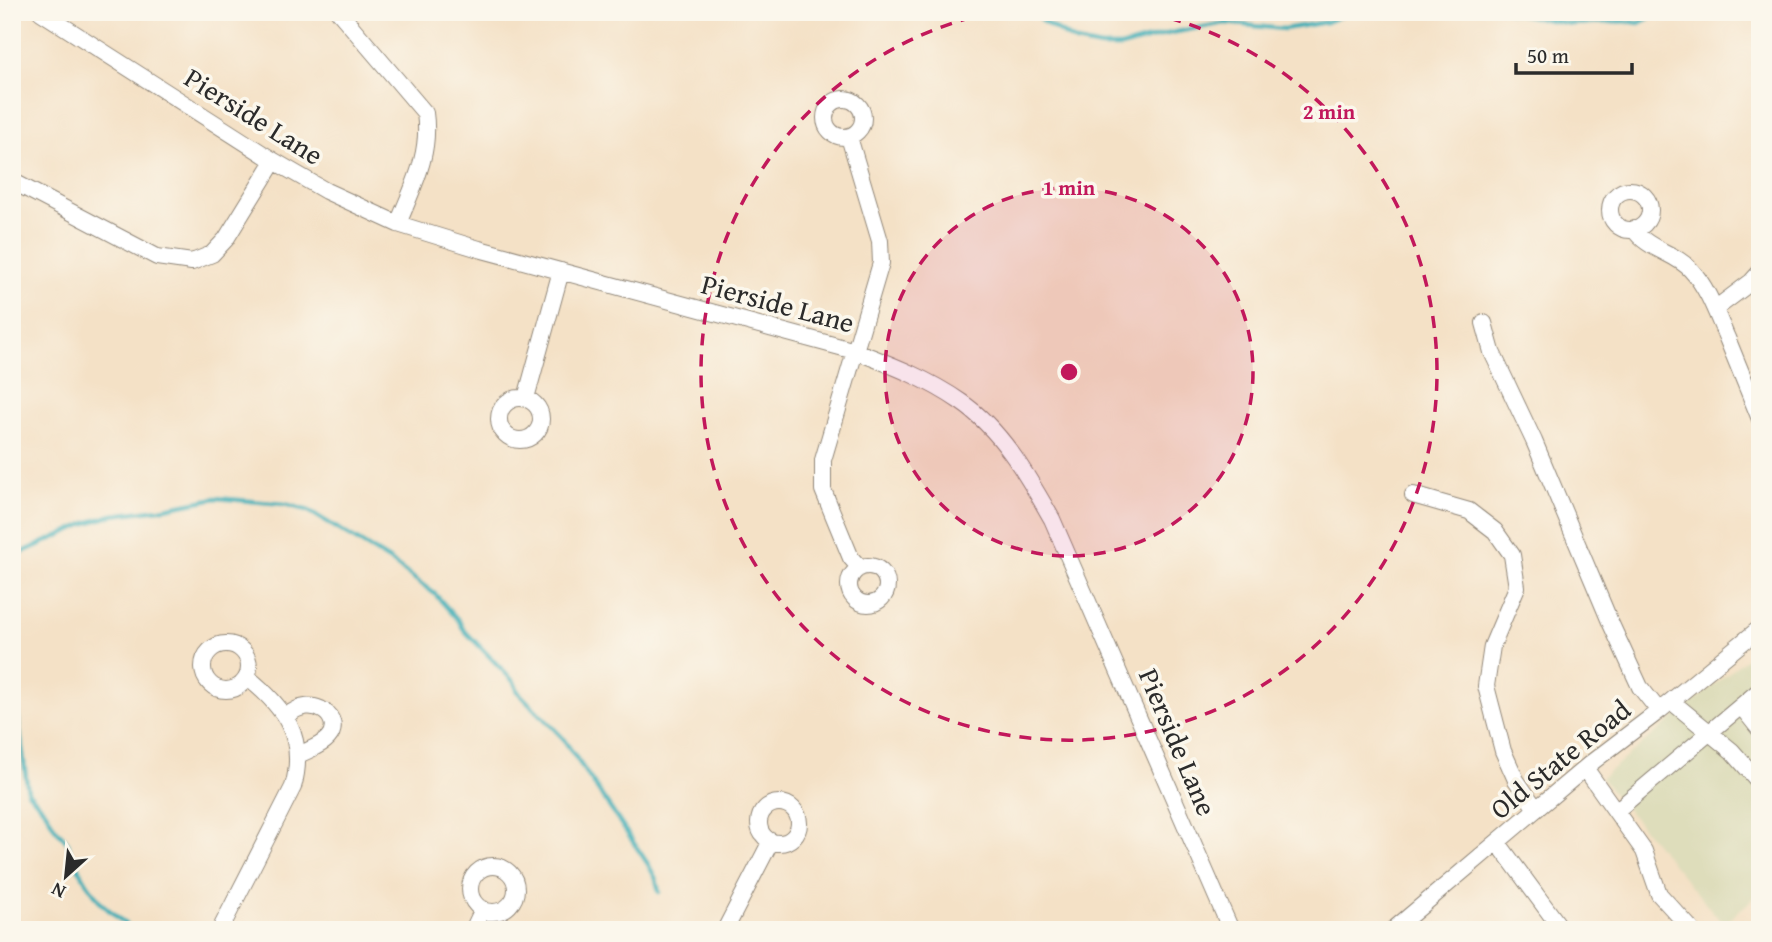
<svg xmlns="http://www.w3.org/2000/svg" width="1772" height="942" viewBox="0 0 1772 942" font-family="'Gentium Book Plus',serif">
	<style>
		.built { fill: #deddbb }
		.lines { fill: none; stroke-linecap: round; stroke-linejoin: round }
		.stream { stroke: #3badb6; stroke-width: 4.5 }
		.minor-casing { stroke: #908678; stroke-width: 18 }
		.minor { stroke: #fff; stroke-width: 16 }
		.ring { fill: none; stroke: #c2185b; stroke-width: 3.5; stroke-dasharray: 12 9 }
		.labels { text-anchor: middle; stroke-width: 7; stroke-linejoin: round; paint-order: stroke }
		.street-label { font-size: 28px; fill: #2b2b2b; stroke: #fbf7ec }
		.centre { fill: #c2185b; stroke: #fbf7ec; stroke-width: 3.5 }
		.ring-label { font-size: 21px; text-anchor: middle; font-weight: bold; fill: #c2185b; stroke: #fbf7ec; stroke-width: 7; stroke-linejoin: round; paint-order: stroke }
	</style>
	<rect width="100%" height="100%" fill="#fbf7ec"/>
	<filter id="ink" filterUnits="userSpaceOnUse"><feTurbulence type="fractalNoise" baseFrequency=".0143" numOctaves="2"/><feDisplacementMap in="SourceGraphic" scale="14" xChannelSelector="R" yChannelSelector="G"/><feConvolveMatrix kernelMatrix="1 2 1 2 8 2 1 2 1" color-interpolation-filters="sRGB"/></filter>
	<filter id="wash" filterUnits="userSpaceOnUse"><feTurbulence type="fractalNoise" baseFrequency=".00686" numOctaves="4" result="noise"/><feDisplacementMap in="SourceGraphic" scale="28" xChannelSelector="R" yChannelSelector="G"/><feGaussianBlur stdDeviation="1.57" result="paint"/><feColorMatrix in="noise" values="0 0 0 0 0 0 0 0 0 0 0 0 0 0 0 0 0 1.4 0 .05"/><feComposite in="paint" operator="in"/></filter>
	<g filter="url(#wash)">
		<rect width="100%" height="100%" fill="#f4e1c6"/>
		<path class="built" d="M 1760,647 L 1760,893 L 1723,924 L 1601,778 Z"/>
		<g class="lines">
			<path class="stream" d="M 1036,12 L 1042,21 L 1076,42 L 1101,47 L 1121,47 L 1171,33 L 1225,23 L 1284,29 L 1326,22 L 1350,12
				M 1509,12 L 1572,24 L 1627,21 L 1639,23 L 1649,18 L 1654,13 L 1667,12
				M 12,557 L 87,523 L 113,515 L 160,509 L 216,498 L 285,504 L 309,511 L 389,560 L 435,594 L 459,621 L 463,629 L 514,682 L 518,692 L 562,737 L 648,864 L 656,879 L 659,892
				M 12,673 L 28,792 L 46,812 L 55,828 L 68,843 L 70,853 L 87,883 L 101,903 L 132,930"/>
		</g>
	</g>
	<g filter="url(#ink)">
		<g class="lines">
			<g class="minor-casing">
				<path id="minor" d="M 41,12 L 274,161 L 326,191 L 398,224 L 479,249 L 855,351 C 892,365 928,379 961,402 C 1002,430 1028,477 1052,519 L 1231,930
					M 339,12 L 425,113 C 431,155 413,186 398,224
					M825 118a19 19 0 1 1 38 0a19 19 0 1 1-38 0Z
					M 849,137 L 880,241 L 881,263 L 823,460 L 823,490 L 851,558 L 860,568
					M 12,181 L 157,257 L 192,262 L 212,254 L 226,239 L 274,161
					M1610 210a20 20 0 1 1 40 0a20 20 0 1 1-40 0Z
					M 1634,229 C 1647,250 1675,252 1691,270 C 1708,288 1717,315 1727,338 C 1738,365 1749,392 1760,419
					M 1715,309 L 1751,282 L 1760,272
					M 1484,323 L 1492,352 L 1534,441 L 1611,624 L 1640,687 L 1659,711
					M499 419a21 21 0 1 1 42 0a21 21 0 1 1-42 0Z
					M 526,398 L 561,271
					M 1413,495 L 1469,511 L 1495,531 L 1512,555 L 1517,587 L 1492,646 L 1486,686 L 1503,751 L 1516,780 L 1536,809
					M849 585a19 19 0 1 1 38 0a19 19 0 1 1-38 0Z
					M203 667a23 23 0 1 1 46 0a23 23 0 1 1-46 0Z
					M 1671,701 L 1732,751 L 1760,783
					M 1741,706 L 1760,730
					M 287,716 C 313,692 345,719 328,738 C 321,746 308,750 299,755
					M 1585,768 L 1644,851 L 1659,894 L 1692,930
					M759 823a20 20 0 1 1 40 0a20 20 0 1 1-40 0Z
					M 1616,811 L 1760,690
					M 1498,843 L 1562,930
					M470 889a23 23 0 1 1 46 0a23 23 0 1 1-46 0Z
					M 220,930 L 293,787 C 307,737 284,707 247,677
					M 473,930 L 483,909
					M 725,930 L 771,841
					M 1393,930 L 1591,763 L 1659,711 L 1760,628"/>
			</g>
			<use href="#minor" class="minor"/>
		</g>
	</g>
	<circle cx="1069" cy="372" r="184" fill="#c2185b" fill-opacity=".12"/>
	<g class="ring">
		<circle cx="1069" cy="372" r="184"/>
		<path d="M1149 13A368 368 0 1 1 989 13"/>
	</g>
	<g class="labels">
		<g class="street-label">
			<text transform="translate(254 116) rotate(32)" y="10">Pierside Lane</text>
			<text transform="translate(778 303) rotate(15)" y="10">Pierside Lane</text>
			<text transform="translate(1178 742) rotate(67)" y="10">Pierside Lane</text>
			<text transform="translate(1560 759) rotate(-39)" y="10">Old State Road</text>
		</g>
	</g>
	<circle cx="1069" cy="372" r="10" class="centre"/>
	<g class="ring-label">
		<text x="1329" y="119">2 min</text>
		<text x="1069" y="195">1 min</text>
	</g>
	<rect width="1772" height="942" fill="none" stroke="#fbf7ec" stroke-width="42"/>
	<g transform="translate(66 876) rotate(207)" stroke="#fbf7ec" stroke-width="5" paint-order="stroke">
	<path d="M0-5L12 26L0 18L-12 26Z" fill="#2b2b2b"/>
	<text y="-10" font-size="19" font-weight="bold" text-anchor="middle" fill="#2b2b2b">N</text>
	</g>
	<path d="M1516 63v10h116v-10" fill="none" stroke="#2b2b2b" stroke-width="3.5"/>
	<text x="1527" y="63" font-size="21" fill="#2b2b2b" stroke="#fbf7ec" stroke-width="5" paint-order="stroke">50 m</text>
</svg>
